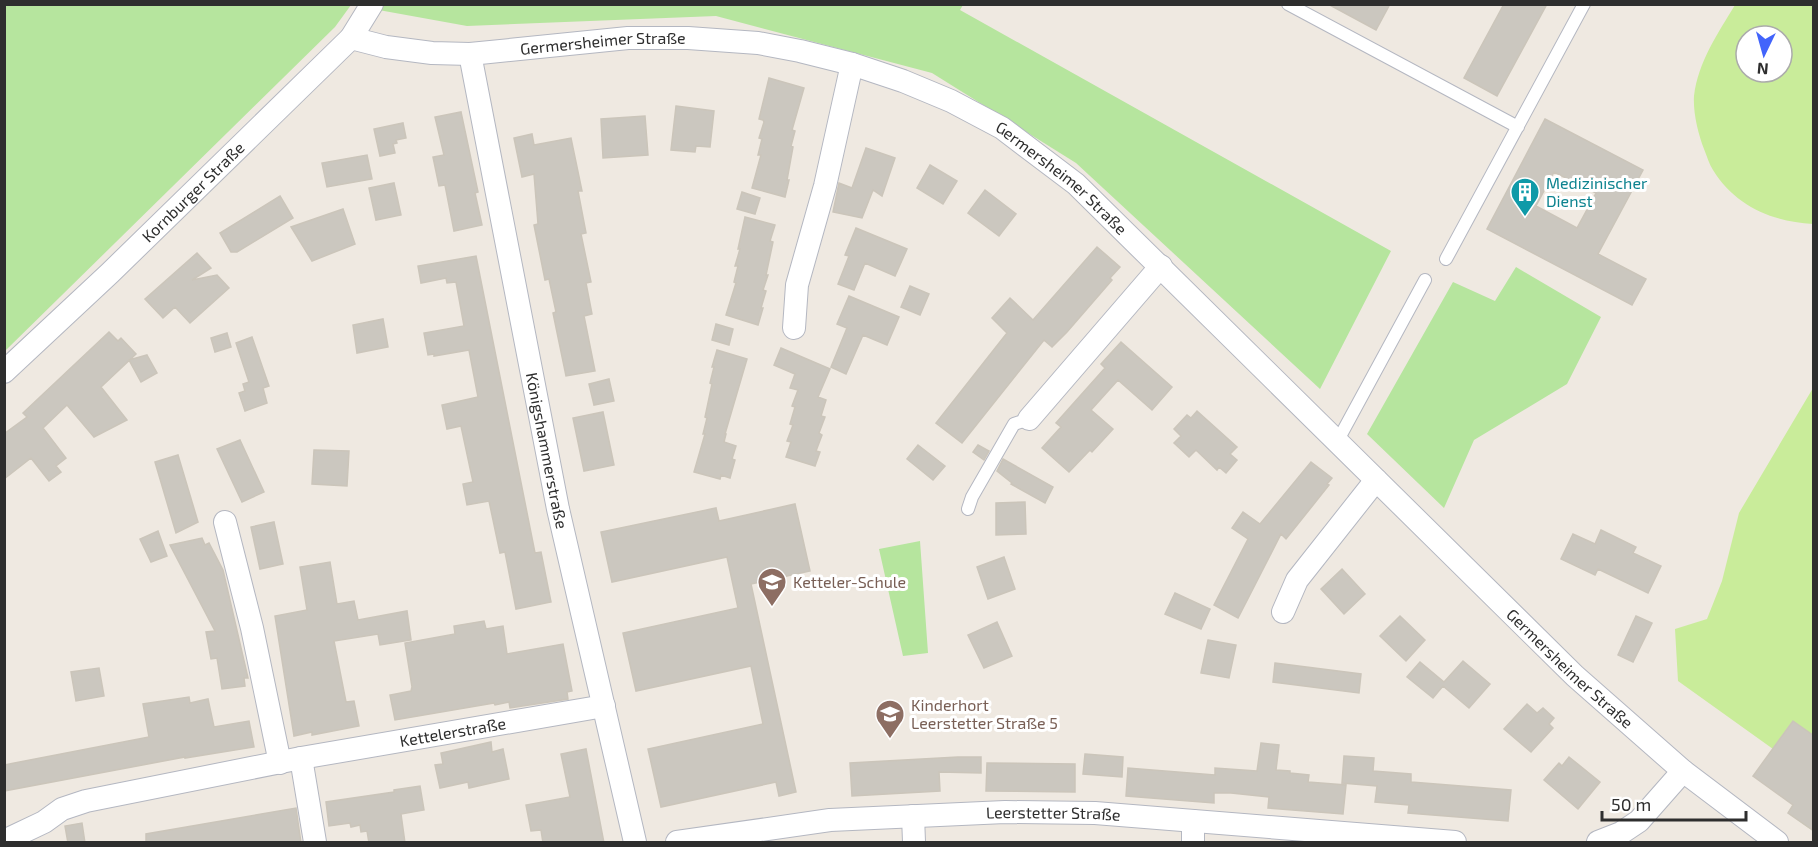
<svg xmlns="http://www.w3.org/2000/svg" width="1818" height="847" viewBox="0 0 1818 847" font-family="'Exo 2',sans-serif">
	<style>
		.green { fill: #b6e59e }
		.pitch { fill: #c9ec9a; fill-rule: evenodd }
		.building { fill: #cbc7bf; stroke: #cbc5ba; stroke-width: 1.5; fill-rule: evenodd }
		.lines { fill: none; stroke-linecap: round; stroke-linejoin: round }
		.service-casing { stroke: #b4b7c1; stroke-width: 14 }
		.minor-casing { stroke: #b4b7c1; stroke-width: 24 }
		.service { stroke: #fff; stroke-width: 12 }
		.minor { stroke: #fff; stroke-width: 22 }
		.labels { text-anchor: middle; stroke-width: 6; stroke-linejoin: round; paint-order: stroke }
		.street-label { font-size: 16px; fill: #2e2e2e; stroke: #fff }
		.culture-label { font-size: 16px; fill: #0d838f; stroke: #fff; text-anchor: start }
		.education-label { font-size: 16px; fill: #785e54; stroke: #fff; text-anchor: start }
	</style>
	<rect width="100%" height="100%" fill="#efe9e1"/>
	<path class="green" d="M 5,5 L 963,5 L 960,10 L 1391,251 L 1320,389 L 1076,163 L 932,73 L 716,16 L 467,26 L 351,5 L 335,27 L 5,351 Z
		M 1516,267 L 1601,317 L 1567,384 L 1474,440 L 1444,508 L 1367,434 L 1453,282 L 1495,301 Z
		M 920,541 L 928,653 L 903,656 L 879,549 Z"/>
	<path class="pitch" d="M 1735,5 L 1813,5 L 1813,224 C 1773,222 1735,206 1713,170 C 1709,164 1707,156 1704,149 C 1698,133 1693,113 1694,96 C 1698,62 1718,33 1735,5 ZM 1746,36 L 1782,36 L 1782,72 L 1746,72 Z
		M 1813,388 L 1813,831 L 1788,813 L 1793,805 L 1773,749 L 1678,681 L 1675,629 L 1707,619 L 1722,581 L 1739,513 Z"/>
	<path class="building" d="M 1328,4 L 1390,4 L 1376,30 Z
		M 1504,4 L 1547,4 L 1497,96 L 1464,78 Z
		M 769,78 L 804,88 L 792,130 L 795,131 L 791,146 L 793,147 L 787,180 L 789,180 L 785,197 L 752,188 L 761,155 L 758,155 L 762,139 L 759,138 L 764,122 L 763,120 L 759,119 Z
		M 676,106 L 714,111 L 710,147 L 696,146 L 695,152 L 671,150 Z
		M 461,112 L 478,192 L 475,193 L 482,225 L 454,231 L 445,185 L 439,186 L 433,157 L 444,155 L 435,117 Z
		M 645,116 L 648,155 L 603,158 L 601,119 Z
		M 1545,119 L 1643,170 L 1598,254 L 1646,279 L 1632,305 L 1487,229 ZM 1554,172 L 1596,193 L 1577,228 L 1536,206 Z
		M 403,123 L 406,138 L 396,140 L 397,143 L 393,144 L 395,153 L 380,156 L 374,129 Z
		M 532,134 L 534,145 L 571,138 L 582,191 L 578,191 L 586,233 L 581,234 L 591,282 L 586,283 L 592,314 L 584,316 L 595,371 L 566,376 L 553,313 L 556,312 L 549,279 L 545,280 L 534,225 L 538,224 L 534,174 L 522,177 L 514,138 Z
		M 866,148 L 895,158 L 882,196 L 873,190 L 862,218 L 833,212 L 839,183 L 852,188 Z
		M 367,155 L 372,179 L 327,187 L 322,163 Z
		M 930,165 L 957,181 L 943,204 L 917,188 Z
		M 394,183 L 401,215 L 376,220 L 369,188 Z
		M 985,190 L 1016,214 L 999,236 L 968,213 Z
		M 742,192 L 760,198 L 755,214 L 737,209 Z
		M 280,196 L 293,218 L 237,252 L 231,252 L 220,233 Z
		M 343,209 L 355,244 L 312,261 L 291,227 Z
		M 745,217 L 775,225 L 770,241 L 773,242 L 766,275 L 768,275 L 763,290 L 766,291 L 761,308 L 763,308 L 758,325 L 726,315 L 736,283 L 734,282 L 738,266 L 735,266 L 740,249 L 738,249 Z
		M 856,228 L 907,249 L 895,276 L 865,263 L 854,290 L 838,284 L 849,256 L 845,255 Z
		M 1097,247 L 1120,267 L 1110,278 L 1112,280 L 1067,332 L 1052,347 L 1044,340 L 962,443 L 936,423 L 1007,333 L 992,318 L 1010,298 L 1033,320 Z
		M 197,253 L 211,268 L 192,280 L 217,275 L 229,288 L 190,323 L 175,307 L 163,318 L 145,299 Z
		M 476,256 L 535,553 L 541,552 L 551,602 L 516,609 L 505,552 L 500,553 L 489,501 L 467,505 L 463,484 L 473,482 L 461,426 L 447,429 L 442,405 L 478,397 L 469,350 L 434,356 L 434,354 L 428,355 L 424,333 L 464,326 L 456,282 L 447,283 L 446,278 L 421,283 L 418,266 Z
		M 910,286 L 929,294 L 920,315 L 901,307 Z
		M 849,296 L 899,317 L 887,345 L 863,335 L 846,374 L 831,367 L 847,328 L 837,324 Z
		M 383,319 L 388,347 L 357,353 L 353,325 Z
		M 716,324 L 733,329 L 729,345 L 712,340 Z
		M 109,332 L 118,341 L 121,338 L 136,354 L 101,387 L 127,420 L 94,437 L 67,405 L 43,428 L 66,458 L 56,466 L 61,472 L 49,481 L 31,458 L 4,479 L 4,434 L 27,417 L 23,413 Z
		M 227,333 L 231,347 L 215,352 L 211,338 Z
		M 252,337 L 269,386 L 263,388 L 267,403 L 245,411 L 239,393 L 245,391 L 243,384 L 249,382 L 236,343 Z
		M 1121,342 L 1172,387 L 1152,410 L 1118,380 L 1091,410 L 1113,429 L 1092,452 L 1090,450 L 1069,472 L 1042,448 L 1061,427 L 1056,423 L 1105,368 L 1101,364 Z
		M 781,348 L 830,369 L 818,397 L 826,400 L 821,416 L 825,417 L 819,433 L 822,435 L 816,451 L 820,452 L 815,466 L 786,457 L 791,442 L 787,441 L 793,425 L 790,424 L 795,407 L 792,406 L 798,390 L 790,388 L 795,374 L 774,365 Z
		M 717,350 L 747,359 L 725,434 L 726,434 L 724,442 L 736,446 L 732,459 L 735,460 L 730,478 L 721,475 L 720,479 L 694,472 L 705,434 L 703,434 L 707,418 L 705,417 L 712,384 L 710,383 L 714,367 L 712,367 Z
		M 147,355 L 157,373 L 141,382 L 129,360 Z
		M 609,379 L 614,401 L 594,405 L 589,384 Z
		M 1197,411 L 1237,447 L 1230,454 L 1237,460 L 1226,473 L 1219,467 L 1217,470 L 1196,450 L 1189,457 L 1174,443 L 1181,436 L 1174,429 L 1187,415 L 1191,418 Z
		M 603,412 L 614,465 L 584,471 L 573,418 Z
		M 240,440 L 264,492 L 242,502 L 217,449 Z
		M 918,445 L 945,466 L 933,480 L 907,459 Z
		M 978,445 L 989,451 L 984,460 L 973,452 Z
		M 314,450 L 349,451 L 347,486 L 312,484 Z
		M 178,455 L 198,522 L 176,533 L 155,462 Z
		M 1003,459 L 1053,487 L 1045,503 L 1011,484 L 1012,483 L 997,471 Z
		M 1311,462 L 1332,478 L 1327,484 L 1329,485 L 1286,539 L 1281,534 L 1238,618 L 1214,605 L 1248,539 L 1232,528 L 1243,512 L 1260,524 Z
		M 1025,502 L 1026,534 L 996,535 L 996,503 Z
		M 795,504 L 810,571 L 751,584 L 796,792 L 779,796 L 776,782 L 661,807 L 648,749 L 763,724 L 751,666 L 636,691 L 623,633 L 738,608 L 727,557 L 612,582 L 601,532 L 716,508 L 719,521 Z
		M 274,522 L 283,564 L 260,569 L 251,527 Z
		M 1601,530 L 1636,547 L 1633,553 L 1661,566 L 1648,593 L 1598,569 L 1595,575 L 1561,559 L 1573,534 L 1595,544 Z
		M 158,531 L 167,556 L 151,562 L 140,539 Z
		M 202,538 L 205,545 L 209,543 L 223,570 L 248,678 L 244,678 L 245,686 L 222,689 L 217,658 L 211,659 L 206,632 L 215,631 L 170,545 Z
		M 1004,557 L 1015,589 L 988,599 L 977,567 Z
		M 330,562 L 337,604 L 354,601 L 358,620 L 407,611 L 411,640 L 380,645 L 378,634 L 334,641 L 346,702 L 354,701 L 359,726 L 312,735 L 312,732 L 294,736 L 275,616 L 307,610 L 300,567 Z
		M 1342,569 L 1365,594 L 1344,614 L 1321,589 Z
		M 1175,593 L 1210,609 L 1201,629 L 1165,614 Z
		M 1400,616 L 1425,640 L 1406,661 L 1380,636 Z
		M 1636,616 L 1652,623 L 1633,662 L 1618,655 Z
		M 484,621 L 486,629 L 503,626 L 507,654 L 563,644 L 572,691 L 567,692 L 568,699 L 510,708 L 509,702 L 495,705 L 494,703 L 395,720 L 390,695 L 411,691 L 412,687 L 405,643 L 455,634 L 454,626 Z
		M 997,622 L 1012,656 L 984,668 L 968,635 Z
		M 1208,640 L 1236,645 L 1229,678 L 1201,673 Z
		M 1463,661 L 1490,684 L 1469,708 L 1443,686 L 1433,698 L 1407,677 L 1420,662 L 1444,682 Z
		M 1275,663 L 1361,674 L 1359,693 L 1273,682 Z
		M 99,668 L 104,696 L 76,701 L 71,672 Z
		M 189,697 L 190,703 L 208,699 L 214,727 L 249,721 L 254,747 L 185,758 L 185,757 L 4,791 L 4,765 L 149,737 L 143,704 Z
		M 1527,704 L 1537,713 L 1543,708 L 1554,718 L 1549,724 L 1553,728 L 1531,752 L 1504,729 Z
		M 1793,721 L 1814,736 L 1814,831 L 1788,813 L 1793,805 L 1753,776 Z
		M 491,742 L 492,752 L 503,749 L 509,779 L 469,788 L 468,782 L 440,788 L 435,765 L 443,764 L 441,753 Z
		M 1261,743 L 1279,745 L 1276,770 L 1290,771 L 1290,773 L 1309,775 L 1308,782 L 1346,785 L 1343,814 L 1268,808 L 1269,797 L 1231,793 L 1214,793 L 1214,803 L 1126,796 L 1128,768 L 1215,775 L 1215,768 L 1257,771 Z
		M 586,749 L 604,843 L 543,843 L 541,830 L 531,831 L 526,805 L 570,797 L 561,754 Z
		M 1085,754 L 1123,757 L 1122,777 L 1083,774 Z
		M 1344,756 L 1374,758 L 1373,771 L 1411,774 L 1411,782 L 1511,790 L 1508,821 L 1408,813 L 1409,805 L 1375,802 L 1377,786 L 1342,783 Z
		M 958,757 L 981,757 L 981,773 L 939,772 L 940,791 L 852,796 L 850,763 Z
		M 1569,757 L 1600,782 L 1578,809 L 1544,780 L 1559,763 L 1562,766 Z
		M 987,763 L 1075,764 L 1075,792 L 986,791 Z
		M 420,786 L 424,810 L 401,814 L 405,843 L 369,843 L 367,831 L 361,832 L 360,825 L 351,827 L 350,823 L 329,826 L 326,802 L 394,792 L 394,790 Z
		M 296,808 L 301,843 L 146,843 L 146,834 Z
		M 82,823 L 85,843 L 68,843 L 65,826 Z"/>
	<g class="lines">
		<g class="service-casing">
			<path id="service" d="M 1288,4 L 1518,127
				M 1446,259 L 1584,4
				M 1337,442 L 1425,280
				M 968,509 L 972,497 L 1014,424 L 1029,419"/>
		</g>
		<g class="minor-casing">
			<g id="minor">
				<path id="s1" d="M 351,38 L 386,47 L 432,53 L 470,54 L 628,38 L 688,38 L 758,43 L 800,51 L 852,64 L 903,81 L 951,101 L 1002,128 L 1076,184 L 1575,676 L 1683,771 L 1777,842"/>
				<path id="s2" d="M 470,54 L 558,509 L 635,842"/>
				<path d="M 794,328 L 797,285 L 825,186 L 852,64"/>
				<path id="s3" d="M 4,372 L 110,273 L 351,38 L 372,4"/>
				<path d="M 1029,419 L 1161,266"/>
				<path d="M 225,522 L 252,628 L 280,763"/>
				<path d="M 1283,612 L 1297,580 L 1376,480"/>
				<path d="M 301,758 L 315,842"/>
				<path d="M 913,816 L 914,842"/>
				<path id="s4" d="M 4,841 L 44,822 L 62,809 L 86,801 L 301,758 L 604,706"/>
				<path id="s5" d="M 677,842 L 830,820 L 1005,812 L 1095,813 L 1455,842"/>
				<path d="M 1193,842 L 1193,821"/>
				<path d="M 1598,842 L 1621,833 L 1639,821 L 1683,771"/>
			</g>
		</g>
		<use href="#service" class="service"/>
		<use href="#minor" class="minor"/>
	</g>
	<defs>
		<g id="building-pin" transform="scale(1.5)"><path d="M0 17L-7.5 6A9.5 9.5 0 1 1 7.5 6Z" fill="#0f9aa8" stroke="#fff"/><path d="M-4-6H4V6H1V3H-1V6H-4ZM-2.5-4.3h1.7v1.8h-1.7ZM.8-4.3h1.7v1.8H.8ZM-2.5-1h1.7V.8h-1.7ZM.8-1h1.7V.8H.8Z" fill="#fff"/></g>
		<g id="school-pin" transform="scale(1.5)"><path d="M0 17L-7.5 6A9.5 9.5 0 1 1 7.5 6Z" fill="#8d6e63" stroke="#fff"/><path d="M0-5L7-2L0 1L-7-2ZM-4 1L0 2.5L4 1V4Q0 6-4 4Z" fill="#fff"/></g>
	</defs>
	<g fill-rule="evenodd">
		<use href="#building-pin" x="1525" y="192"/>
		<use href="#school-pin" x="772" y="582"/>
		<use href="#school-pin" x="890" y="714"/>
	</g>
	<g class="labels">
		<g class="street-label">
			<text dy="6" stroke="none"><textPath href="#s1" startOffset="254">Germersheimer Straße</textPath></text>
			<text dy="6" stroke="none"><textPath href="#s1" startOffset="747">Germersheimer Straße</textPath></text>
			<text dy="6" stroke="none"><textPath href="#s3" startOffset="261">Kornburger Straße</textPath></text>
			<text dy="6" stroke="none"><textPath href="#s2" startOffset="404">Königshammerstraße</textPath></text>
			<text dy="6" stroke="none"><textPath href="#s1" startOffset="1454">Germersheimer Straße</textPath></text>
			<text dy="6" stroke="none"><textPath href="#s4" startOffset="465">Kettelerstraße</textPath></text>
			<text dy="6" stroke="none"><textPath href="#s5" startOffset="378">Leerstetter Straße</textPath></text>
		</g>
		<g class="culture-label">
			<text x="1546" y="189">Medizinischer<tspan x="1546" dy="18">Dienst</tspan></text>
		</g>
		<g class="education-label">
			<text x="793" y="588">Ketteler-Schule</text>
			<text x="911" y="711">Kinderhort<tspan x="911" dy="18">Leerstetter Straße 5</tspan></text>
		</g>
	</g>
	<rect width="1818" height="847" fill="none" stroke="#2e2e2e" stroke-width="12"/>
	<g transform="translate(1764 54) rotate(185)"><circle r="28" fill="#ffffff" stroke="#ababab" stroke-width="1.5"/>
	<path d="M0-4.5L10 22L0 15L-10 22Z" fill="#4264fb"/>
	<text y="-9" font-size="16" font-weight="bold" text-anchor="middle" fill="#2e2e2e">N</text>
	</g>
	<path d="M1602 811v9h144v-9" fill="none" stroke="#2e2e2e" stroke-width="3"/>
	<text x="1611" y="811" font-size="18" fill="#2e2e2e" stroke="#ffffff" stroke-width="4.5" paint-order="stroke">50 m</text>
</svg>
